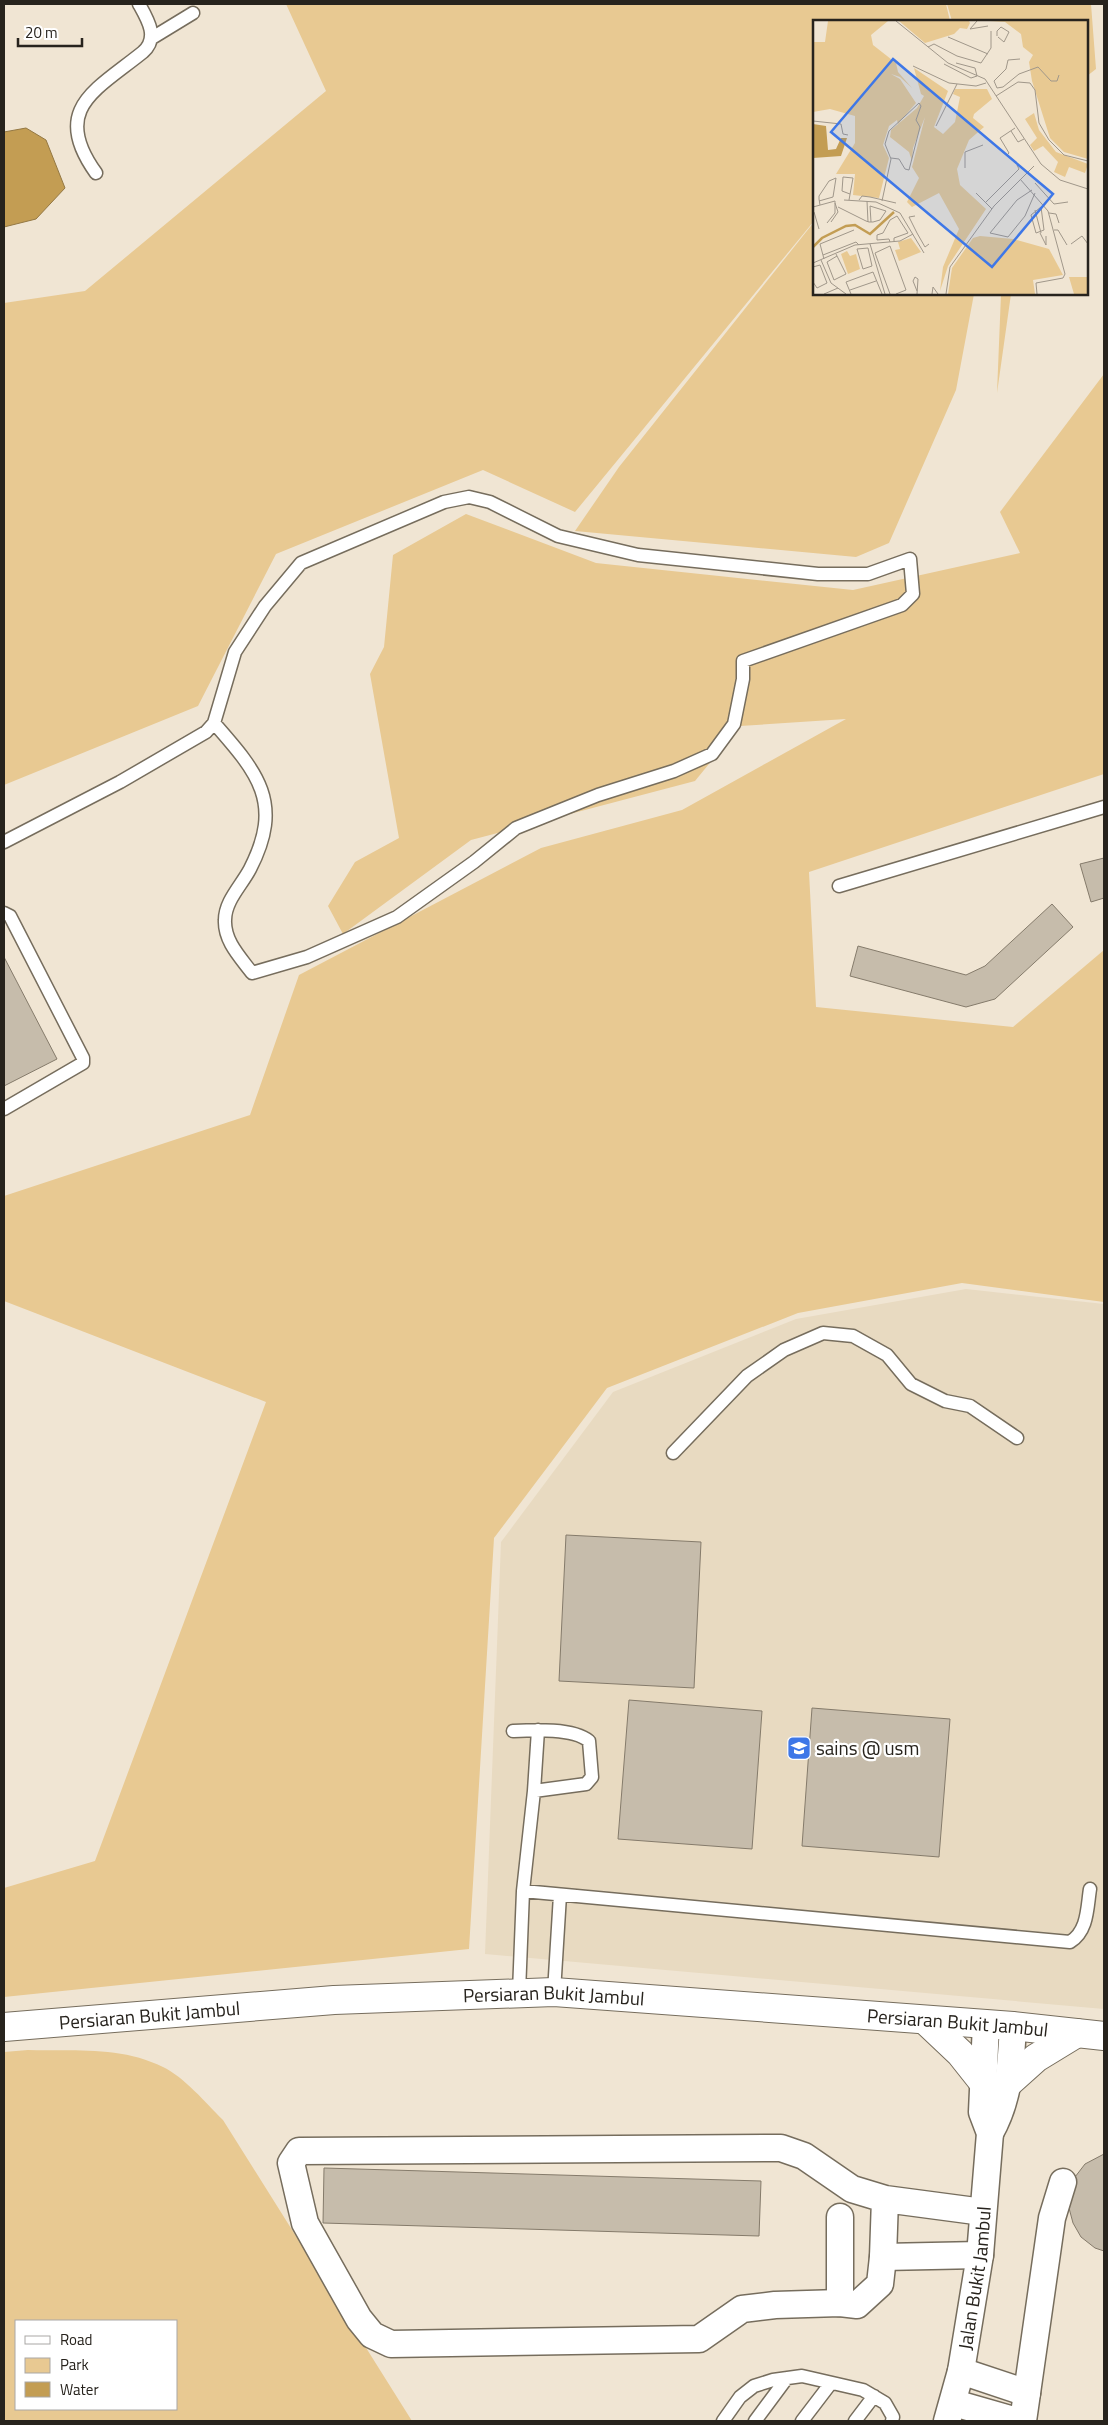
<svg xmlns="http://www.w3.org/2000/svg" width="1108" height="2425" viewBox="0 0 1108 2425" font-family="'Titillium Web',sans-serif">
	<style>
		.built { fill: #e8dac1 }
		.green { fill: #e8c992; fill-rule: evenodd }
		.water { fill: #c39d53; stroke: #947843 }
		.building { fill: #c6bcab; stroke: #857b6b }
		.lines { fill: none; stroke-linecap: round; stroke-linejoin: round }
		.service-casing { stroke: #766d5d; stroke-width: 15 }
		.minor-casing { stroke: #766d5d; stroke-width: 29 }
		.tertiary-casing { stroke: #766d5d; stroke-width: 30 }
		.service { stroke: #fff; stroke-width: 12 }
		.minor { stroke: #fff; stroke-width: 26 }
		.tertiary { stroke: #fff; stroke-width: 28 }
		.labels { text-anchor: middle; stroke-width: 4.5; stroke-linejoin: round; paint-order: stroke }
		.poi-label { font-size: 19px; fill: #27231d; stroke: #fff; text-anchor: start }
		.street-label { font-size: 19px; fill: #27231d; stroke: #fff }
		.inset-river { fill: none; stroke: #c39d53; stroke-width: 2.5 }
		.inset-road { fill: none; stroke: #a0978a; stroke-width: 1 }
		.view { fill: #3e77e7; fill-opacity: 0.15; stroke: #3e77e7; stroke-width: 2.5 }
		.inset-edge { fill: none; stroke: #27231d; stroke-width: 2.5 }
	</style>
	<rect width="100%" height="100%" fill="#f0e5d3"/>
	<path class="built" d="M 966,1289 L 1104,1304 L 1104,2009 L 485,1954 L 501,1542 L 613,1392 L 796,1319 Z"/>
	<path class="green" d="M 286,4 L 946,4 L 950,21 L 814,21 L 814,221 L 575,512 L 483,470 L 276,554 L 198,706 L 4,785 L 4,303 L 85,291 L 326,91 Z
		M 947,4 L 1091,4 L 1096,69 L 1087,76 L 1087,21 L 952,21 Z
		M 814,222 L 814,294 L 974,294 L 956,390 L 889,543 L 856,557 L 575,531 L 619,467 Z
		M 1001,294 L 1011,294 L 997,393 Z
		M 1104,374 L 1104,774 L 809,872 L 816,1007 L 1013,1027 L 1104,950 L 1104,1302 L 962,1283 L 798,1313 L 607,1388 L 494,1538 L 469,1949 L 4,1997 L 4,1888 L 95,1861 L 266,1402 L 4,1301 L 4,1196 L 250,1115 L 299,975 L 541,848 L 682,810 L 846,719 L 740,726 L 695,781 L 471,840 L 343,934 L 328,906 L 355,862 L 399,838 L 370,674 L 384,647 L 393,555 L 466,514 L 596,563 L 853,590 L 1020,553 L 1000,512 Z
		M 28,2050 C 73,2051 122,2046 163,2067 C 184,2077 206,2103 223,2120 L 412,2421 L 4,2421 L 4,2052 ZM 16,2321 L 176,2321 L 176,2409 L 16,2409 Z"/>
	<path class="water" d="M 26,128 L 46,140 L 65,188 L 36,219 L 4,227 L 4,132 Z"/>
	<path class="building" d="M 1104,858 L 1104,898 L 1091,902 L 1080,864 Z
		M 1052,904 L 1073,927 L 995,999 L 966,1007 L 850,976 L 858,946 L 966,975 L 985,966 Z
		M 4,957 L 57,1059 L 4,1086 Z
		M 566,1535 L 701,1542 L 694,1688 L 559,1681 Z
		M 629,1700 L 762,1711 L 752,1849 L 618,1839 Z
		M 812,1708 L 950,1719 L 939,1857 L 802,1846 Z
		M 1104,2154 L 1104,2251 L 1095,2248 L 1081,2237 L 1073,2223 L 1069,2208 L 1069,2192 L 1075,2177 L 1085,2164 Z
		M 324,2168 L 761,2181 L 759,2236 L 323,2223 Z"/>
	<g class="lines">
		<g class="service-casing">
			<path id="service" d="M 152,38 L 193,13
				M 96,173 C 50,109 96,90 143,52 C 159,38 148,20 139,4
				M 4,842 L 120,782 L 206,732 L 214,723 L 235,652 L 265,606 L 301,563 L 444,502 L 469,497 L 490,502 L 558,536 L 638,555 L 818,574 L 868,574 L 910,559 L 913,594 L 902,605 L 743,661 L 743,679 L 734,724 L 712,754 L 674,771 L 598,795 L 516,828 L 474,862 L 397,917 L 307,957 L 252,973 C 240,957 224,941 225,920 C 225,901 241,886 250,869 C 284,803 258,773 214,723
				M 839,886 L 1104,807
				M 4,913 L 10,916 L 83,1058 L 83,1063 L 4,1109
				M 673,1453 L 747,1376 L 784,1350 L 823,1333 L 853,1336 L 887,1355 L 911,1384 L 945,1401 L 970,1406 L 1017,1438
				M 513,1731 C 534,1730 573,1728 589,1741 L 592,1777 L 586,1784 L 534,1791
				M 523,1891 L 1070,1942 C 1088,1931 1087,1908 1090,1889
				M 519,1992 L 523,1891 L 534,1791 L 538,1730
				M 554,1992 L 560,1895
				M 723,2421 L 740,2397 L 754,2386 L 773,2380 L 802,2376 L 863,2390 L 885,2403 L 893,2417 L 892,2421
				M 755,2421 L 787,2378
				M 802,2421 L 831,2383
				M 855,2421 L 874,2396"/>
		</g>
		<g class="minor-casing">
			<g id="minor">
				<path d="M 990,2133 C 1009,2100 1011,2064 1013,2026"/>
				<path d="M 885,2199 L 883,2257 L 880,2284 L 857,2305 L 840,2303 L 775,2305 L 742,2309 L 699,2339 L 391,2344 L 372,2335 L 359,2319 L 305,2223 L 291,2163 L 299,2151 L 781,2148 L 804,2156 L 852,2189 L 885,2199 L 983,2212"/>
				<path d="M 840,2217 L 840,2303"/>
				<path d="M 883,2257 L 980,2255"/>
				<path d="M 961,2371 L 1027,2393"/>
				<path d="M 954,2403 L 1017,2421"/>
				<path id="s1" d="M 947,2421 L 961,2371 L 980,2255 L 990,2133 L 982,2112 L 986,2024"/>
				<path d="M 1023,2421 L 1052,2218 L 1063,2182"/>
			</g>
		</g>
		<g class="tertiary-casing">
			<g id="tertiary">
				<path d="M 925,2020 L 960,2053 L 983,2082"/>
				<path id="s2" d="M 4,2027 L 334,2000 L 554,1992 L 1013,2026 L 1104,2036"/>
				<path d="M 1007,2084 L 1036,2058 L 1077,2033"/>
			</g>
		</g>
		<use href="#service" class="service"/>
		<use href="#minor" class="minor"/>
		<use href="#tertiary" class="tertiary"/>
	</g>
	<defs>
		<g id="university-square" transform="scale(1.25)"><rect x="-9" y="-9" width="18" height="18" rx="4" fill="#3e77e7" stroke="#fff"/><path d="M0-5L7-2L0 1L-7-2ZM-4 1L0 2.5L4 1V4Q0 6-4 4Z" fill="#fff"/></g>
	</defs>
	<g fill-rule="evenodd">
		<use href="#university-square" x="799" y="1748"/>
	</g>
	<g class="labels">
		<g class="poi-label">
			<text x="816" y="1755">sains @ usm</text>
		</g>
		<g class="street-label">
			<text dy="7" stroke="none"><textPath href="#s2" startOffset="551">Persiaran Bukit Jambul</textPath></text>
			<text dy="7" stroke="none"><textPath href="#s2" startOffset="146">Persiaran Bukit Jambul</textPath></text>
			<text dy="7" stroke="none"><textPath href="#s2" startOffset="956">Persiaran Bukit Jambul</textPath></text>
			<text dy="7" stroke="none"><textPath href="#s1" startOffset="146">Jalan Bukit Jambul</textPath></text>
		</g>
	</g>
	<g transform="translate(813 20)">
		<rect width="275" height="275" fill="#f0e5d3"/>
		<path d="M 15,1 L 75,1 L 58,15 L 60,25 L 83,43 L 85,52 L 99,68 L 87,57 L 78,54 L 87,59 L 103,83 L 85,104 L 84,100 L 76,106 L 70,125 L 76,138 L 66,178 L 40,175 L 42,154 L 23,154 L 42,123 L 42,96 L 17,89 L 0,92 L 0,22 L 12,22 ZM 86,1 L 156,1 L 157,3 L 154,9 L 147,8 L 141,14 L 112,23 ZM 177,1 L 275,1 L 275,139 L 251,132 L 237,118 L 219,61 L 216,42 L 220,35 L 210,27 L 208,14 L 192,2 ZM 101,48 L 135,71 L 121,107 L 130,114 L 142,102 L 147,77 L 140,74 L 142,69 L 174,69 L 179,79 L 161,94 L 160,98 L 171,107 L 156,120 L 144,149 L 147,165 L 173,189 L 135,246 L 127,271 L 130,247 L 146,209 L 126,173 L 99,187 L 94,182 L 106,158 L 99,147 L 112,97 L 100,128 L 99,141 L 96,132 L 77,117 L 78,110 L 104,88 L 111,76 L 108,74 ZM 221,93 L 226,110 L 243,132 L 275,144 L 272,153 L 256,147 L 252,157 L 241,152 L 245,142 L 230,126 L 221,131 L 217,125 L 224,118 L 212,99 ZM 167,216 L 200,219 L 236,229 L 250,255 L 220,260 L 222,274 L 135,274 L 139,248 L 160,218 ZM 98,218 L 108,232 L 86,241 L 82,230 L 87,229 L 85,222 ZM 34,231 L 37,236 L 43,234 L 47,249 L 35,254 L 28,234 ZM 256,257 L 275,257 L 275,274 L 261,274 Z" fill="#e8c992"/>
		<path d="M 0,104 L 13,106 L 15,130 L 23,129 L 28,118 L 34,118 L 28,136 L 0,138 Z" fill="#c39d53"/>
		<path class="inset-river" d="M 0,227 L 9,218 L 33,206 L 42,205 L 57,214 L 81,192"/>
		<path class="inset-road" d="M 83,1 L 135,43 L 172,59 L 228,144 L 247,160 L 275,169M 164,1 L 157,9 L 175,6M 184,16 L 184,11 L 188,7 L 196,12 L 191,22 L 185,17M 135,17 L 175,34M 115,27 L 121,24 L 144,36 L 168,43 L 178,28 L 178,11M 131,44 L 158,58 L 164,56 L 162,48 L 143,43M 100,46 L 136,63 L 163,66 L 173,63M 190,67 L 206,54 L 225,47 L 238,61 L 244,61 L 246,55M 190,67 L 184,68 L 181,61 L 193,49 L 195,40 L 207,39M 183,76 L 205,62 L 217,63 L 222,70 L 226,103 L 236,120 L 251,135 L 275,141M 0,101 L 28,104 L 30,114 L 35,115M 123,106 L 144,64M 198,111 L 205,122 L 211,119M 194,135 L 196,133 L 187,118 L 202,108M 78,138 L 86,139 L 92,149 L 96,150 L 107,107 L 103,100 L 108,86 L 106,83M 152,148 L 152,132 L 170,125M 207,159 L 235,191 L 252,254 L 250,258 L 223,263 L 224,274M 222,163 L 241,184 L 255,182M 219,170 L 204,180 L 177,213 L 195,217 L 212,196 L 222,173M 163,173 L 179,189M 31,180 L 63,182 L 87,193 L 111,233M 36,180 L 40,158 L 30,157 L 29,171 L 37,174M 46,180 L 49,176 L 57,177 L 83,183M 6,181 L 20,177 L 23,158 L 16,161 L 6,176 L 6,179 L 7,185M 54,181 L 55,202M 69,181 L 78,139 L 72,124 L 76,111 L 106,83M 172,183 L 206,149 L 204,145M 0,187 L 22,181 L 22,193 L 14,203M 25,187 L 53,201 L 56,202 L 60,202 L 67,200 L 73,191 L 57,186 L 58,202M 228,187 L 231,210 L 223,213 L 218,195 ZM 222,190 L 228,213M 1,192 L 6,209M 236,193 L 243,194 L 246,203M 102,196 L 96,197 L 104,213 L 112,227 L 116,224M 18,202 L 25,192 L 22,183M 241,210 L 245,210 L 254,225M 227,213 L 233,225 L 233,216M 77,222 L 76,219 L 64,220 L 64,215 L 70,213 L 77,200 L 84,196 L 95,213 L 81,218 L 81,221M 57,224 L 72,274M 258,224 L 269,216 L 275,224M 55,228 L 59,246 L 50,249 L 44,229 ZM 23,234 L 33,254 L 21,260 L 14,242 L 24,236M 10,235 L 43,222 L 46,225M 11,239 L 7,224 L 41,210M 8,240 L 18,263 L 33,274M 0,243 L 42,225 L 87,221 L 100,214M 0,247 L 7,245 L 14,263 L 4,268 L 0,262M 102,257 L 105,259 L 104,274M 102,257 L 100,261 L 104,271M 37,270 L 63,261M 11,274 L 25,268M 38,274 L 33,262 L 60,252 L 69,274M 77,274 L 62,233 L 77,226 L 93,270 L 83,274M 119,274 L 120,267 L 125,274M 133,274 L 137,247 L 181,186 L 221,146"/>
		<path class="view" d="M 80,39 L 240,174 L 179,247 L 18,112 Z"/>
		<rect width="275" height="275" class="inset-edge"/>
	</g>
	<rect width="1108" height="2425" fill="none" stroke="#27231d" stroke-width="10"/>
	<rect x="15" y="2320" width="162" height="90" fill="#ffffff" stroke="#a9a7a5"/>
	<rect x="25" y="2336" width="25" height="8" fill="#ffffff" stroke="#a9a7a5"/>
	<text x="60" y="2345" font-size="15" fill="#27231d">Road</text>
	<rect x="25" y="2358" width="25" height="15" fill="#e8c992" stroke="#a9a7a5"/>
	<text x="60" y="2370" font-size="15" fill="#27231d">Park</text>
	<rect x="25" y="2382" width="25" height="15" fill="#c39d53" stroke="#a9a7a5"/>
	<text x="60" y="2395" font-size="15" fill="#27231d">Water</text>
	<path d="M18 38v8h64v-8" fill="none" stroke="#27231d" stroke-width="2.5"/>
	<text x="25" y="38" font-size="15" fill="#27231d" stroke="#ffffff" stroke-width="4" paint-order="stroke">20 m</text>
</svg>
